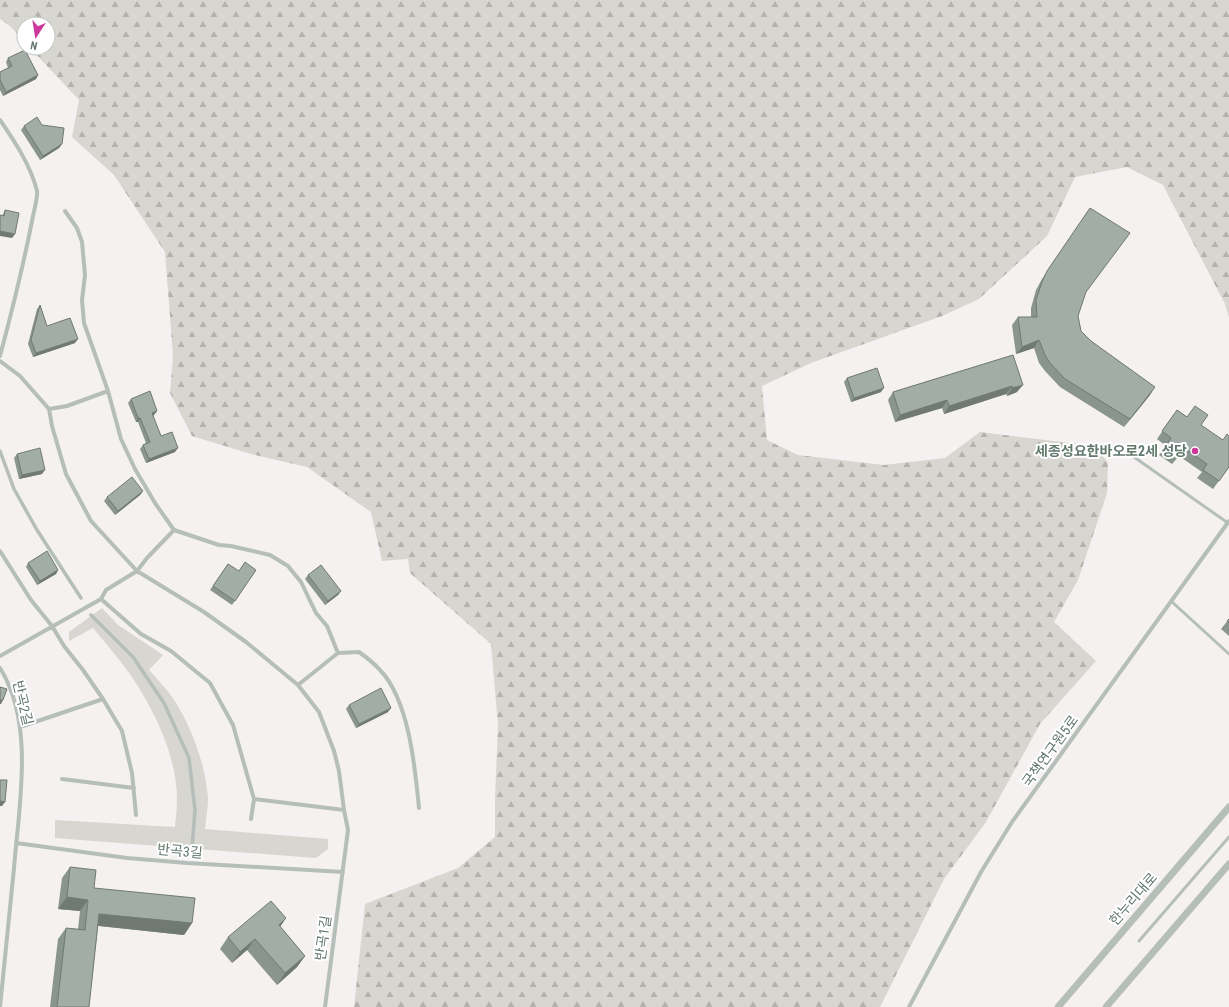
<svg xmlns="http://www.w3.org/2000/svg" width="1229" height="1007" viewBox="0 0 1229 1007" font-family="'Roboto Condensed','Noto Sans KR',sans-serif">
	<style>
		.forest { fill: url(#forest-firs) }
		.green { fill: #d8d6d0 }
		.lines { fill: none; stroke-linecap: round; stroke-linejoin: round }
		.service { stroke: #b6beba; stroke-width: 3 }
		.pedestrian { stroke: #b6beba; stroke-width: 3.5 }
		.minor { stroke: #b6beba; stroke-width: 4 }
		.tertiary { stroke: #b6beba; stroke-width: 7 }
		.wall { fill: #8a958f }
		.shaded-wall { fill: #717974 }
		.building { fill: #a1ada6; stroke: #717974 }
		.poi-dot { fill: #cd379b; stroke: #fff; stroke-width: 1.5 }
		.labels { text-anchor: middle; stroke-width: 4; stroke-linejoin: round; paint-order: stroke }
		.poi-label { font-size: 14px; font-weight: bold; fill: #62796e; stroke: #fff; text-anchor: end }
		.street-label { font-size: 14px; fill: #62796e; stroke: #fff }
	</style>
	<defs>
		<pattern id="forest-firs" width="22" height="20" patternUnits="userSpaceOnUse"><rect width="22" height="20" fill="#d8d6d0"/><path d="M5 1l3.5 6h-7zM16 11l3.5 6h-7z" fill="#b3b2ad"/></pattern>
	</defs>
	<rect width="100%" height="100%" fill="#f4f1f0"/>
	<path class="forest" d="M 0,0 L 1229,0 L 1229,317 L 1225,304 L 1163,185 L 1127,167 L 1075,177 L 1047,236 L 979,299 L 942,316 L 811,363 L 762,386 L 767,440 L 798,455 L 884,465 L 945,458 L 980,432 L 1095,446 L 1108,463 L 1107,493 L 1078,580 L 1054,622 L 1096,661 L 1040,724 L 986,822 L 944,879 L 880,1007 L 354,1007 L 365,904 L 458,868 L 495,837 L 495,799 L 498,725 L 491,644 L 410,573 L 408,559 L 382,561 L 371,512 L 307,467 L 251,454 L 192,436 L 170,393 L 173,356 L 165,252 L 114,175 L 72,137 L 79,100 L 30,48 L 48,48 L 48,24 L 24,24 L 24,41 L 10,26 L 0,19 Z"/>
	<path class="green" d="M 102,608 L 118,625 L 163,655 L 149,670 C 157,679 166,688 173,698 C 192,728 205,763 208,798 C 208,808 206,819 205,829 L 328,839 L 328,849 L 316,858 L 55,838 L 55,820 L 175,827 C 176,817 177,807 177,797 C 176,756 156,714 134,680 C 122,662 107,645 93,628 L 69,641 L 69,632 Z"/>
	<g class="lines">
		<path class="service" d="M 1124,450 L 1228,523
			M 1171,601 L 1229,654
			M 1139,941 L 1229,837"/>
		<path class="pedestrian" d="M 0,451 L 14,489 L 37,530 L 81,598
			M 91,615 L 133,657 L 164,703 L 189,758 L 195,810 L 192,848"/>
		<path class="minor" d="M 0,120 C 15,142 31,166 37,191 C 38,198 33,214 32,221 C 23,267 12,311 0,356
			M 65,211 L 77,228 L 82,242 L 85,275 L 82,300 L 84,323 L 108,391 L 121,439 L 135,469 L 155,503 L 174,530
			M 0,361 L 20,376 L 49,409 L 52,426 L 66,474 L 91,521 L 137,571 L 204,612 L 246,642 L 298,685 L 319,712 L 334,751 L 339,771 L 344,810 L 348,830 L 325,1007
			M 49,409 L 67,406 L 108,391
			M 0,551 L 31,600 L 52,626 L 64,646 L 83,670 L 103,699 L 122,731 L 132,773 L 136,815
			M 101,599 L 141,634 L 171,651 L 210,683 L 233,725 L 254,799 L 251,819
			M 0,656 L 101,599 L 106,590 L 137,571 L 147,558 L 174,530 L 219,545 L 231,546 L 270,555 L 288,566 L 301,582 L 316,613 L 327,626 L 338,653
			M 0,668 C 35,724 19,805 14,868 C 9,914 5,961 0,1007
			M 298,685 L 338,653 L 359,652 C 366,657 374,663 380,670 C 409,700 415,767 419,808
			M 20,727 L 103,699
			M 62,779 L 134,788
			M 254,799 L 344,810
			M 16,843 L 127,858 L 187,863 L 343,872
			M 909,1007 L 981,872 L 1012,822 L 1229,521"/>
		<path class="tertiary" d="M 1058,1007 L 1229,807
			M 1106,1007 L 1229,864"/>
	</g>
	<path class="wall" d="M 8,58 L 38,75 L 36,79 L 3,96 L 0,90 L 0,72 L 8,68 L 6,62 Z
		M 24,126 L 62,144 L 59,148 L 40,160 L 21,130 Z
		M 1090,208 L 1085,293 L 1078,316 L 1081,331 L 1091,341 L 1150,395 L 1124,427 L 1060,387 L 1045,371 L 1039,363 L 1034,348 L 1016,354 L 1012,325 L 1018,317 L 1031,317 L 1031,308 L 1036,290 L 1042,279 Z
		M 5,210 L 12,238 L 2,216 Z
		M 40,305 L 47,326 L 75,343 L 33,357 L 28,344 L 37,309 Z
		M 1013,355 L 1017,392 L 1007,396 L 1006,394 L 944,414 L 942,408 L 895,422 L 888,400 L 893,392 Z
		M 847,378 L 881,392 L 851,402 L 844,382 Z
		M 131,399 L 157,411 L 154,415 L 153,416 L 161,436 L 175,452 L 146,463 L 140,449 L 143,445 L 146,443 L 138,422 L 136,422 L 128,403 Z
		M 1177,410 L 1187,417 L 1201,425 L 1229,467 L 1213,489 L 1197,478 L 1202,472 L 1179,456 L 1172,464 L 1159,455 L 1166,446 L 1157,439 Z
		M 17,454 L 42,474 L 19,479 L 14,458 Z
		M 143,491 L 140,495 L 115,515 L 104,501 L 107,497 Z
		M 28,563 L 58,570 L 56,574 L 37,585 L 26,567 Z
		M 228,564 L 239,571 L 256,570 L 232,605 L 210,590 Z
		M 308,575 L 341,591 L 338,595 L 325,605 L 305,579 Z
		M 1229,619 L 1229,636 L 1221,629 Z
		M 349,705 L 388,712 L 356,728 L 346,709 Z
		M 70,867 L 94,888 L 192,923 L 184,935 L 98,926 L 89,1007 L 50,1007 L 58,939 L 66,928 L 78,929 L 80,911 L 58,909 L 62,878 Z
		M 280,927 L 305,956 L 297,967 L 277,985 L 247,950 L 232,963 L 220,949 L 228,937 Z"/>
	<path class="shaded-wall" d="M 38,75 L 36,79 L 3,96 L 6,92 Z
		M 62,144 L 59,148 L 40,160 L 43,156 Z
		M 0,231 L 15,234 L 12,238 L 0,236 Z
		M 78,339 L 75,343 L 33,357 L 36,353 Z
		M 1039,340 L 1034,348 L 1016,354 L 1022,347 Z
		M 1023,385 L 1017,392 L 1007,396 L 1012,388 Z
		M 1012,386 L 1006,394 L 944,414 L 949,406 Z
		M 1155,387 L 1150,395 L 1124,427 L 1130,419 Z
		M 884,388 L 881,392 L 851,402 L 854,398 Z
		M 947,400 L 942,408 L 895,422 L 900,415 Z
		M 157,411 L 154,415 L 149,417 L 152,413 Z
		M 138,418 L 140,418 L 138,422 L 136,422 Z
		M 178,448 L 175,452 L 146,463 L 149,459 Z
		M 45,470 L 42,474 L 19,479 L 22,475 Z
		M 143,491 L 140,495 L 115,515 L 118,511 Z
		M 58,570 L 56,574 L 37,585 L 40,581 Z
		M 341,591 L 338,595 L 325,605 L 328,601 Z
		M 0,700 L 3,700 L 1,704 L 0,704 Z
		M 391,708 L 388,712 L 356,728 L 359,724 Z
		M 0,801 L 5,802 L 2,806 L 0,806 Z
		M 67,897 L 88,900 L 80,911 L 58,909 Z
		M 99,914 L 192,923 L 184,935 L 91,925 Z
		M 286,918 L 278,930 L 279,925 Z
		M 255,939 L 247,950 L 232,963 L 240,952 Z
		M 305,956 L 297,967 L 277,985 L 285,973 Z"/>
	<path class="building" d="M 25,50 L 38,75 L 6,92 L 0,80 L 0,72 L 12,66 L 8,58 Z
		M 37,117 L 42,125 L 64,128 L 62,144 L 43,156 L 24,126 Z
		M 1090,208 L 1130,233 L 1086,292 L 1078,316 L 1081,331 L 1091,341 L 1155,387 L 1130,419 L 1065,379 L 1050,363 L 1045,355 L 1039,340 L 1022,347 L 1018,317 L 1037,317 L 1036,300 L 1042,282 L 1047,271 Z
		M 5,210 L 19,213 L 15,234 L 0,231 L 0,215 L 4,216 Z
		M 40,305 L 47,326 L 70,318 L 78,339 L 36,353 L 31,340 Z
		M 1013,355 L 1023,385 L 1012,388 L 1012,386 L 949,406 L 947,400 L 900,415 L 893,392 Z
		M 877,368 L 884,388 L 854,398 L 847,378 Z
		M 150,391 L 157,411 L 152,413 L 161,436 L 172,432 L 178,448 L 149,459 L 143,445 L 150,442 L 140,418 L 138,418 L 131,399 Z
		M 1195,406 L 1208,415 L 1201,425 L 1223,440 L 1227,434 L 1229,436 L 1229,467 L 1219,481 L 1203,470 L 1207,464 L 1184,448 L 1178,457 L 1165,447 L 1171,438 L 1162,431 L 1177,410 L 1187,417 Z
		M 40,448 L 45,470 L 22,475 L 17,454 Z
		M 132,477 L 143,491 L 118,511 L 107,497 Z
		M 47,551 L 58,570 L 40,581 L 28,563 Z
		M 245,562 L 256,570 L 235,601 L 213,586 L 228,564 L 239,571 Z
		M 321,565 L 341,591 L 328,601 L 308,575 Z
		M 1229,619 L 1229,623 L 1227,621 Z
		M 0,687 L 7,689 L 3,700 L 0,700 Z
		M 381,688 L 391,708 L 359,724 L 349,705 Z
		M 0,780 L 7,780 L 5,802 L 0,801 Z
		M 70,867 L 96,870 L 94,888 L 195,898 L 192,923 L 99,914 L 89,1007 L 57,1007 L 66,928 L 85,930 L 88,900 L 67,897 Z
		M 271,901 L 286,918 L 279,925 L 305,956 L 285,973 L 255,939 L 240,952 L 228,937 Z"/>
	<circle class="poi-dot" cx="1195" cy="451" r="4"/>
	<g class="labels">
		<g class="poi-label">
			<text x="1187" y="456">세종성요한바오로2세 성당</text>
		</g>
		<g class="street-label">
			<text transform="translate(23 703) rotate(76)" y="5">반곡2길</text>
			<text transform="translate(1050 751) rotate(-54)" y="5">국책연구원5로</text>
			<text transform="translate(180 851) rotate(5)" y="5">반곡3길</text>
			<text transform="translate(1133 899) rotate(-49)" y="5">한누리대로</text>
			<text transform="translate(323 938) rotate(-82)" y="5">반곡1길</text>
		</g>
	</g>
	<g transform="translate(36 36) rotate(192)"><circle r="19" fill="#ffffff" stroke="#c0c9c5"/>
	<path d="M0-3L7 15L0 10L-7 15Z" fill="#cd379b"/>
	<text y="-6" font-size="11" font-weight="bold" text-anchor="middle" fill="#62796e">N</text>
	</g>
</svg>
